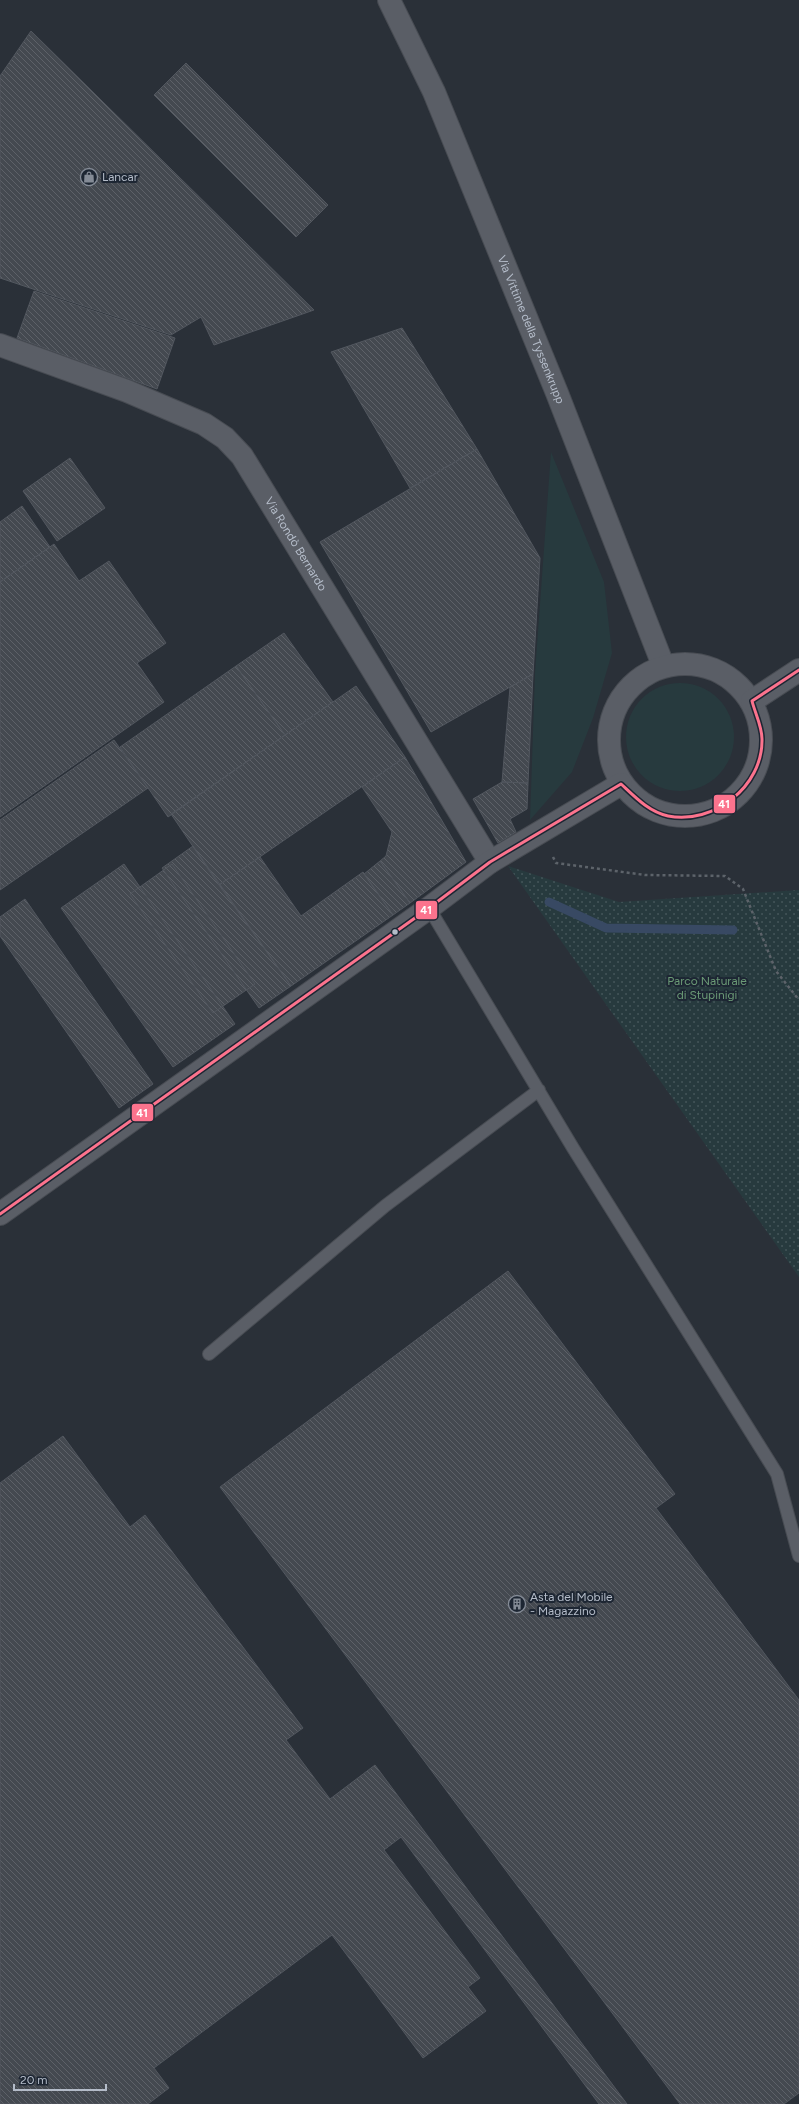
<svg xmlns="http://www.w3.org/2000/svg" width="799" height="2104" viewBox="0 0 799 2104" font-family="Figtree,sans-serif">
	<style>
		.grass { fill: #273a3e }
		.park { fill: url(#park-dots) }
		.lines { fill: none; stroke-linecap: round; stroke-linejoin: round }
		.stream { stroke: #384963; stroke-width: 9 }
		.building { fill: url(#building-back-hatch); stroke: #52575f }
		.service-casing { stroke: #484c53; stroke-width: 14 }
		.minor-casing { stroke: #484c53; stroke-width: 24 }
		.path { stroke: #5d636a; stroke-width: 2.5; stroke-dasharray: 3 3; stroke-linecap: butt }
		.service { stroke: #5a5e66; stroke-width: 12 }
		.minor { stroke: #5a5e66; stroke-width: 22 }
		.bus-1-casing { stroke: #1d2633; stroke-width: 6 }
		.bus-1 { stroke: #fc738d; stroke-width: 3 }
		.bus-dot { fill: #b4bcc9; stroke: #1d2633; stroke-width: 1.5 }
		.labels { text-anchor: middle; stroke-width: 4; stroke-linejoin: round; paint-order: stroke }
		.poi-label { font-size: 12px; fill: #b4bcc9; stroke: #1d2633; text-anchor: start }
		.street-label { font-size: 12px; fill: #b4bcc9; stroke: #1d2633 }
		.park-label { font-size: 12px; fill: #6b9a76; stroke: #1d2633 }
		.line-badge { stroke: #1d2633; stroke-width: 1.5 }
		.badge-label { font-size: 11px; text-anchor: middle; font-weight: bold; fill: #fff }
	</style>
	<defs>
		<pattern id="park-dots" width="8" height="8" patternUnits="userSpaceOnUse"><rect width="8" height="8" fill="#273a3e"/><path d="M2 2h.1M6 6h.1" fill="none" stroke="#445559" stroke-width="1.8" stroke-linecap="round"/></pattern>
		<pattern id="building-back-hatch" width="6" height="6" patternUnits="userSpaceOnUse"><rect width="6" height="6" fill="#444950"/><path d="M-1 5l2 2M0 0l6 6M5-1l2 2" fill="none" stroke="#5d6168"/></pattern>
	</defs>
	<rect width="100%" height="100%" fill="#2a3038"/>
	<path class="grass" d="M 551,452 L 604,582 L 612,653 L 593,718 L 572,772 L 530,820 L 535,673 Z
		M626 737a54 54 0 1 1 108 0a54 54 0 1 1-108 0Z"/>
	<path class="park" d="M 508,866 L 619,902 L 799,890 L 799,1277 Z"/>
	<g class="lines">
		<path class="stream" d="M 549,902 L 606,928 L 733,930"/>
	</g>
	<path class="building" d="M 31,31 L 314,310 L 214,345 L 201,317 L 171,335 L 0,278 L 0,76 Z
		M 186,63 L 328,205 L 296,237 L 154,95 Z
		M 34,291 L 175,338 L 157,389 L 17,338 Z
		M 402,328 L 477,449 L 410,488 L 331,352 Z
		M 477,449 L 540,558 L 533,674 L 431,732 L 320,542 Z
		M 70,458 L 105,508 L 57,541 L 23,491 Z
		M 22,506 L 50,547 L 0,582 L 0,522 Z
		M 54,544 L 79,581 L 109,561 L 166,643 L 137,663 L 164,702 L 0,817 L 0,582 Z
		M 284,633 L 333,702 L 285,735 L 236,666 Z
		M 236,666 L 285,735 L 168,817 L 120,747 Z
		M 533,674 L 528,783 L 502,782 L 510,687 Z
		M 356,686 L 405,757 L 219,885 L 171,814 Z
		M 114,740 L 148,788 L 0,890 L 0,820 Z
		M 405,757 L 466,862 L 410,903 L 380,861 L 386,856 L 392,832 L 362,787 Z
		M 502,782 L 528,783 L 527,809 L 510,819 L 516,832 L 498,843 L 473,799 Z
		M 193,846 L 291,986 L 259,1008 L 162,868 Z
		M 260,857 L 301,916 L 363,872 L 393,915 L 291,986 L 219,885 Z
		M 380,861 L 410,903 L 393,915 L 364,874 Z
		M 124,864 L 235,1024 L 173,1067 L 61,908 Z
		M 172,864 L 255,984 L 213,1013 L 130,894 Z
		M 25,899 L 153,1084 L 119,1108 L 0,936 L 0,917 Z
		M 508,1271 L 675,1494 L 656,1508 L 799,1700 L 799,2093 L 784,2104 L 680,2104 L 220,1487 Z
		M 63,1436 L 130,1527 L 145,1515 L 303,1728 L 286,1740 L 330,1799 L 375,1765 L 627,2104 L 599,2104 L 401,1837 L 384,1850 L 480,1978 L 468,1987 L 486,2011 L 423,2058 L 332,1935 L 154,2068 L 169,2088 L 148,2104 L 0,2104 L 0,1483 Z"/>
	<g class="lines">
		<g class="service-casing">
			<path id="service" d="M 429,908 L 573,1148 L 777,1474 L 799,1556
				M 209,1354 L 385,1206 L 539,1090"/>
		</g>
		<g class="minor-casing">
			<g id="minor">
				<path id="s1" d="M 389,0 L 434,92 L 557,393 L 663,665"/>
				<path id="s2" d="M 0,345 L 127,391 L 204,424 L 225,438 L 242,456 L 490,862"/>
				<circle cx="685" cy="740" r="76"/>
				<path d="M 752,701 L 799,670"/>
				<path d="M 0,1214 L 429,908 L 490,862 L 621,784"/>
			</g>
		</g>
		<path class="path" d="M 553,857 L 556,863 L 645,875 L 725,876 L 743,889 L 776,971 L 799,1000"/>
		<use href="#service" class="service"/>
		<use href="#minor" class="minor"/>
		<g class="bus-1-casing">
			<path id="bus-1" d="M 0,1214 L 429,908 L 490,862 L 621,784 C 635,797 649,812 668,816 C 713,825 763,787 762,739 C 762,726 755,713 752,701 L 799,670"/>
		</g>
		<use href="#bus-1" class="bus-1"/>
	</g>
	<defs>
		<g id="shop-ring" transform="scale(0.9)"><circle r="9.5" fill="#1d2633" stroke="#848b96" stroke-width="1.5"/><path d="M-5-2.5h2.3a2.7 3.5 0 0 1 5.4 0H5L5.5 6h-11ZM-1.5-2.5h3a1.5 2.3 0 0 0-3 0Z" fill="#848b96"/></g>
		<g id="building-ring" transform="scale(0.9)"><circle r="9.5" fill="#1d2633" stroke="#848b96" stroke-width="1.5"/><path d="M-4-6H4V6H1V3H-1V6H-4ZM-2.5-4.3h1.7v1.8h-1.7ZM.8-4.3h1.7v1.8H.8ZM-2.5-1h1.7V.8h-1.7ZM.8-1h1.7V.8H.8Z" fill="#848b96"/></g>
	</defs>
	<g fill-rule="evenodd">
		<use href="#shop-ring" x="89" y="177"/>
		<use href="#building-ring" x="517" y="1604"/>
	</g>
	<circle class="bus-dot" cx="395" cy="932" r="3.5"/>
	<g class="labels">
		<g class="poi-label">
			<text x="102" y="181">Lancar</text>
			<text x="530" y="1601">Asta del Mobile<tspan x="530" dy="14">- Magazzino</tspan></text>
		</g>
		<g class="street-label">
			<text dy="4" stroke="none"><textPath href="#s1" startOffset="359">Via Vittime della Tyssenkrupp</textPath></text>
			<text dy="4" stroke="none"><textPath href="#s2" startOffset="372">Via Rondò Bernardo</textPath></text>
		</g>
		<g class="park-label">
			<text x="707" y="985">Parco Naturale<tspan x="707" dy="14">di Stupinigi</tspan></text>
		</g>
	</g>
	<g class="line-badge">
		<rect x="713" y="794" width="23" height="20" rx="4" fill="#fc738d"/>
		<rect x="415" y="900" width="23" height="20" rx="4" fill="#fc738d"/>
		<rect x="131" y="1103" width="23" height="19" rx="4" fill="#fc738d"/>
	</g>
	<g class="badge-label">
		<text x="724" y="808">41</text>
		<text x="426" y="914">41</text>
		<text x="142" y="1117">41</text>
	</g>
	<path d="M14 2084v6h92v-6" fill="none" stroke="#b4bcc9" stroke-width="2"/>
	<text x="20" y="2084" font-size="12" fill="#b4bcc9" stroke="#1d2633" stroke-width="3" paint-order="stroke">20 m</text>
</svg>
